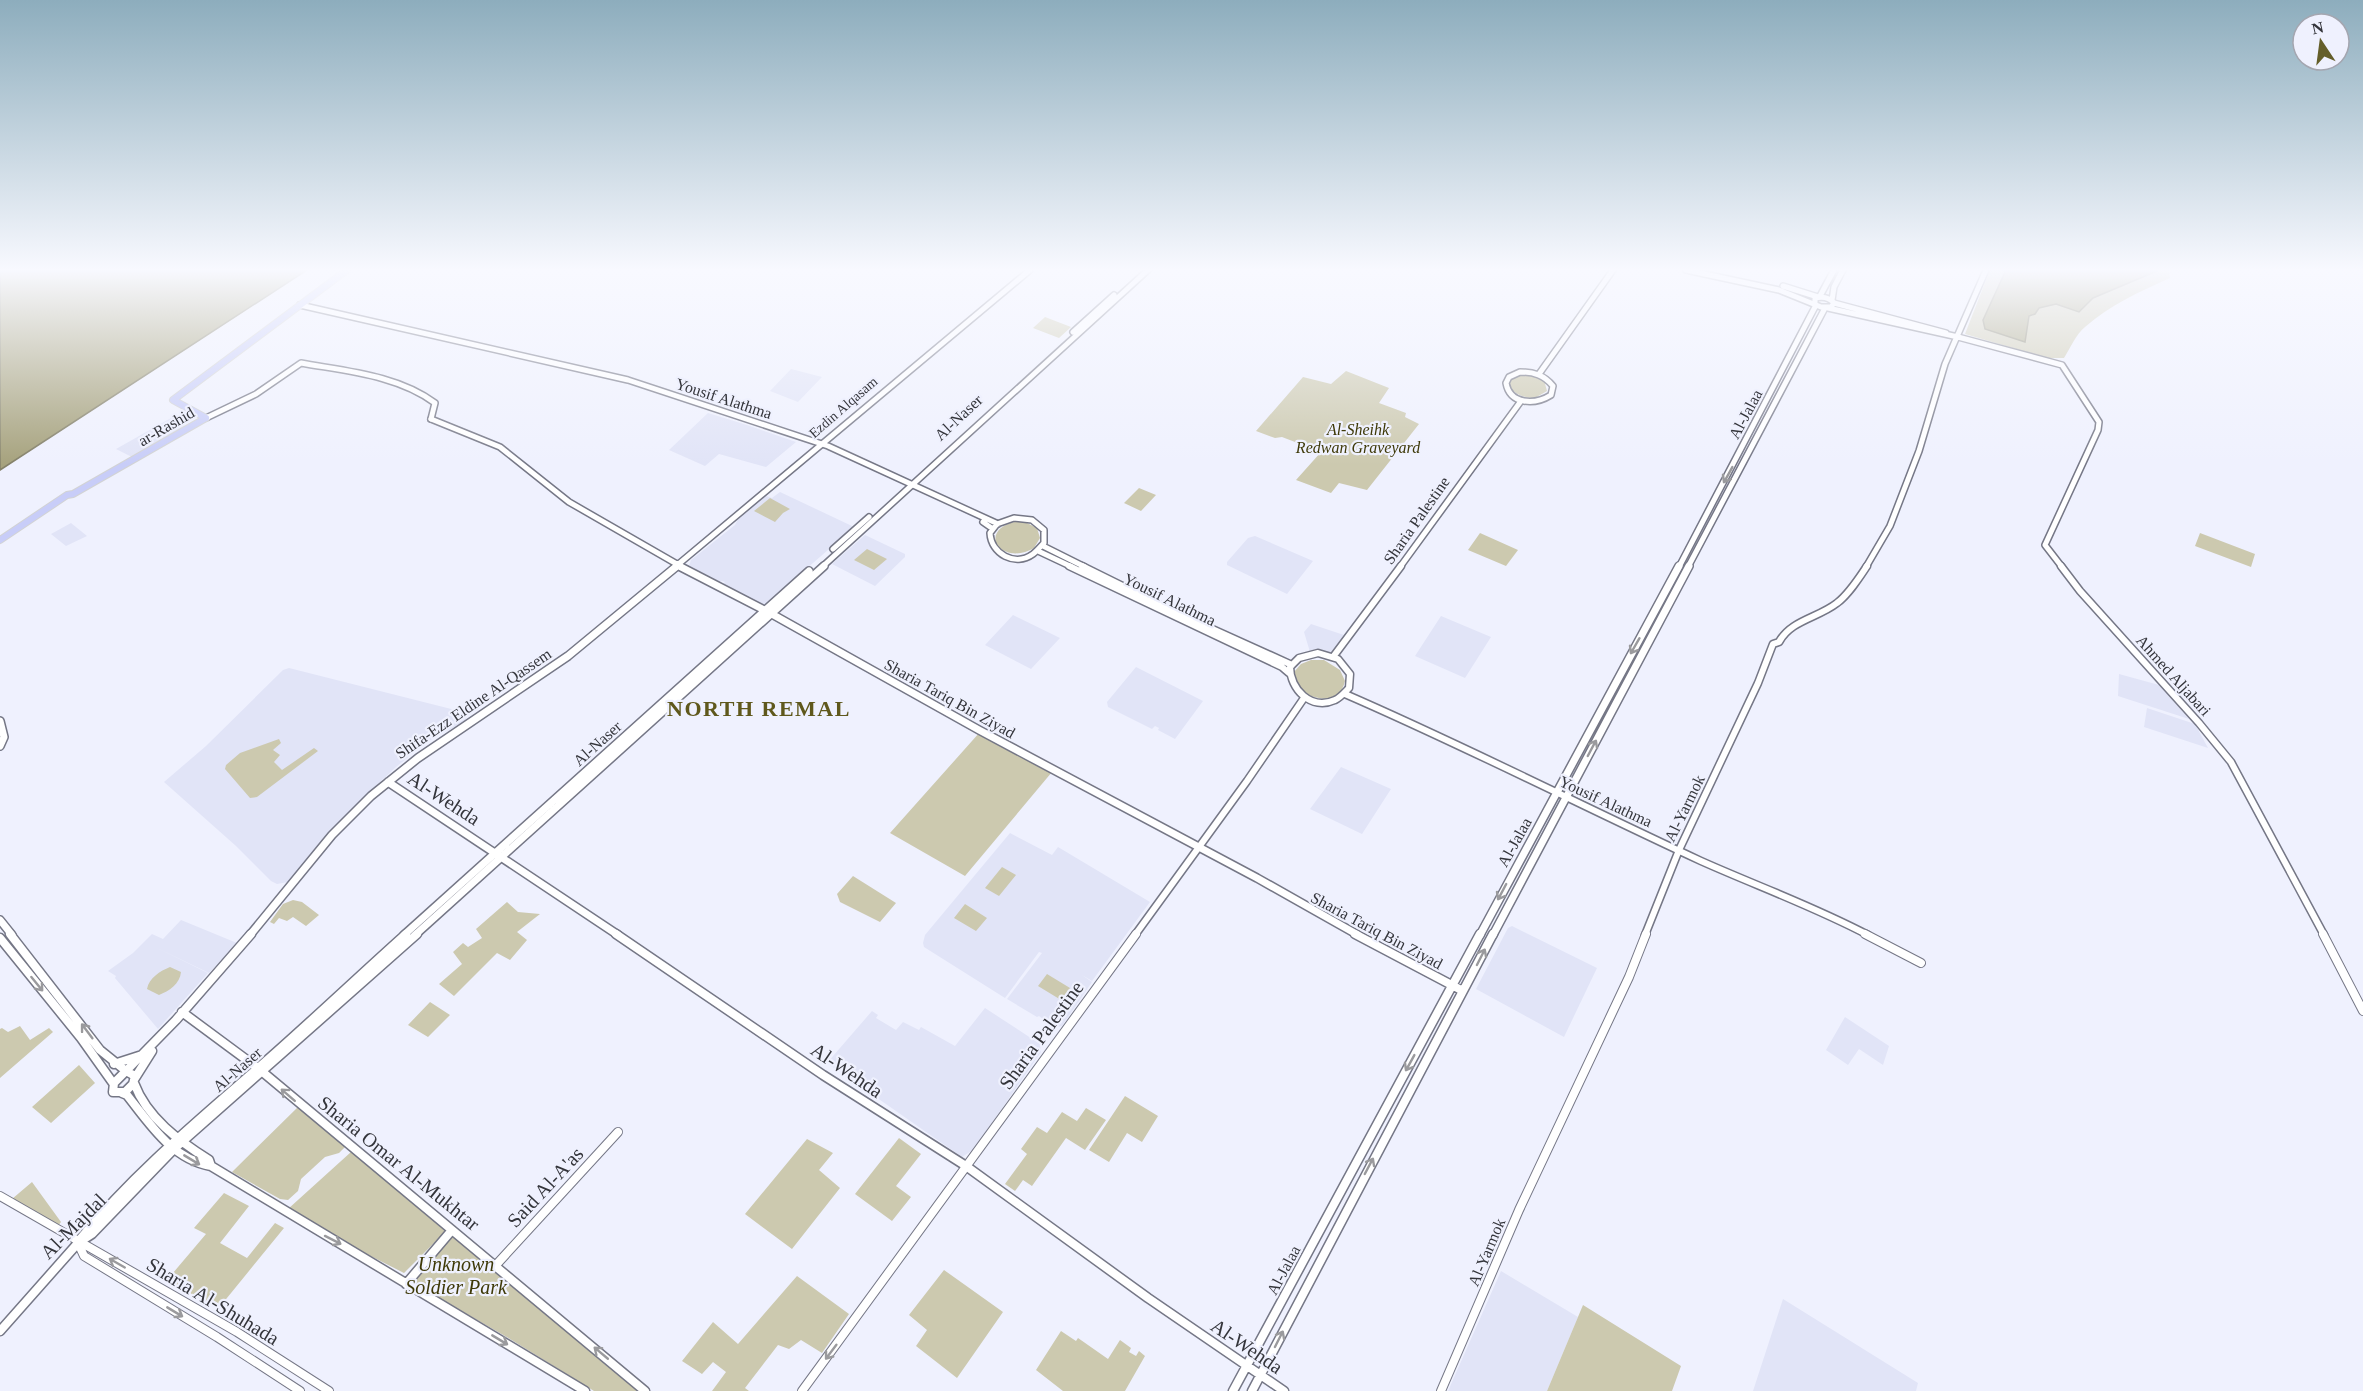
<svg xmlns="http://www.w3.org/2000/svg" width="2363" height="1391" viewBox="0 0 2363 1391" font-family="'Times New Roman',serif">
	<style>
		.built { fill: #e1e4f7 }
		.green { fill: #ccc9af }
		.water { fill: #a6a27d; stroke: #848169; stroke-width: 1.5 }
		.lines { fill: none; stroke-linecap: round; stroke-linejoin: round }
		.tertiary-far2-casing { stroke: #757786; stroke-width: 8 }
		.tertiary-far1-casing { stroke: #757786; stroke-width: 9 }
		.tertiary-casing { stroke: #757786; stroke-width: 10 }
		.secondary-far2-casing { stroke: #757786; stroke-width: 8 }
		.secondary-far1-casing { stroke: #757786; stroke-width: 10 }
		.secondary-casing { stroke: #757786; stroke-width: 11 }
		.primary-casing { stroke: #d2d3d4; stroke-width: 8 }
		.tertiary-far2 { stroke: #fff; stroke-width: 5 }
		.tertiary-far1 { stroke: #fff; stroke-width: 6 }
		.tertiary { stroke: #fff; stroke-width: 8 }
		.secondary-far2 { stroke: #fff; stroke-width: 5 }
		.secondary-far1 { stroke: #fff; stroke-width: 7 }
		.secondary { stroke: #fff; stroke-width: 8 }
		.primary { stroke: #c8cdf8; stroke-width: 6 }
		.oneway { stroke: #9a9a9d }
		.labels { text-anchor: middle; stroke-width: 4.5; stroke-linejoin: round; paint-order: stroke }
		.far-street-label { font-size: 14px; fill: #34353b; stroke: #eff1fe }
		.street-label { font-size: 16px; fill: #34353b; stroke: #eff1fe }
		.park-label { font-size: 16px; font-style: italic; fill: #3e3908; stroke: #eff1fe }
		.near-street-label { font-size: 20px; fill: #34353b; stroke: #eff1fe }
		.near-park-label { font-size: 20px; font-style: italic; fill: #3e3908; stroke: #eff1fe }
		.district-label { font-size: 22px; font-weight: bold; letter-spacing: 1.5px; fill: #5f581c; stroke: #eff1fe }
	</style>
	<rect width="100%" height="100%" fill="#eff1fe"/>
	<path class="built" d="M 791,369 L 822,377 L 798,402 L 770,391 Z
		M 708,413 L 747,425 L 796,442 L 766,467 L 719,454 L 705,466 L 669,450 Z
		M 171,418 L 187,427 L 134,458 L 116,449 Z
		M 780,492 L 852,526 L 852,529 L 766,604 L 761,605 L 722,585 L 725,582 L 722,581 L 719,582 L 689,566 L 691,560 L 735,525 L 738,519 L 766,496 L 772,498 Z
		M 71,523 L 87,536 L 66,546 L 51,534 Z
		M 865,535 L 905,554 L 905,557 L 875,586 L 832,564 Z
		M 1255,536 L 1313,561 L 1287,594 L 1227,565 L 1227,562 L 1248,538 Z
		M 1013,615 L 1060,638 L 1031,669 L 985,645 Z
		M 1441,616 L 1491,637 L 1465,678 L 1415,656 Z
		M 1311,624 L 1344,635 L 1331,654 L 1310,652 L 1304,632 Z
		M 1136,667 L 1203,701 L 1175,739 L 1158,730 L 1159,728 L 1155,726 L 1152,729 L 1108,707 L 1107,702 Z
		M 289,668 L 467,713 L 465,721 L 427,742 L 396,767 L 359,802 L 288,882 L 277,884 L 271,881 L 236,846 L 164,782 L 206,746 L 283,670 Z
		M 2119,674 L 2159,685 L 2189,719 L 2118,696 Z
		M 2147,708 L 2195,724 L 2208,748 L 2144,727 Z
		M 1341,767 L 1391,789 L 1362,834 L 1310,809 Z
		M 1010,833 L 1052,855 L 1058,847 L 1150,902 L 1092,981 L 1082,975 L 1092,982 L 1062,1026 L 1058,1027 L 1055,1028 L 1042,1021 L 1043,1019 L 1039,1016 L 1037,1017 L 1007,999 L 1042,953 L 1039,952 L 1005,998 L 924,947 L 923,943 L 925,935 Z
		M 181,920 L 237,943 L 209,973 L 155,947 L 208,973 L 158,1029 L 115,978 L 116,976 L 108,971 L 133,953 L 152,934 L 163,939 Z
		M 1512,926 L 1597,968 L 1564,1037 L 1476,989 L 1508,928 Z
		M 985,1008 L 1040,1044 L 1041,1052 L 973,1150 L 962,1157 L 827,1063 L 872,1011 L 878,1015 L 876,1018 L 896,1030 L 903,1022 L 919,1030 L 921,1027 L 955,1046 Z
		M 1845,1017 L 1889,1046 L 1883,1065 L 1859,1049 L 1848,1065 L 1826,1050 Z
		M 1501,1271 L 1578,1317 L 1547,1391 L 1448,1391 Z
		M 1783,1299 L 1918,1383 L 1916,1391 L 1753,1391 Z"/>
	<path class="green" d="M 1990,270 L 2169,270 L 2170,278 C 2139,292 2110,305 2085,327 C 2076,334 2070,349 2064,358 L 2047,358 L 1965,334 Z
		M 1045,317 L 1071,327 L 1059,338 L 1033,328 Z
		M 1346,371 L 1389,388 L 1379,403 L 1406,413 L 1405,417 L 1419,424 L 1367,490 L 1339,483 L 1331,493 L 1296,480 L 1321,452 L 1282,437 L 1275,438 L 1256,431 L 1303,377 L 1331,384 Z
		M 1521,374 L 1534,375 L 1544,380 L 1547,391 L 1535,398 C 1519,399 1494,383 1521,374 Z
		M 1139,488 L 1156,495 L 1141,511 L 1124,503 Z
		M 770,498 L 790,509 L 783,513 L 775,522 L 754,511 Z
		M 1014,522 L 1025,522 L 1037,528 L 1040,538 L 1034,548 C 1022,555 1008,556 997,546 C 991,533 1002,525 1014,522 Z
		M 1480,533 L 1518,550 L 1506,566 L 1468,550 Z
		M 2200,533 L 2255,554 L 2251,567 L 2195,546 Z
		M 867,549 L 887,559 L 874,570 L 854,560 Z
		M 1311,660 L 1324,660 L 1340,670 L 1345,681 C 1339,708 1312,699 1296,688 L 1294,672 L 1301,664 Z
		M 980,732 L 1052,772 L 965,876 L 890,833 Z
		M 279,739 L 281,743 L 273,750 L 280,755 L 274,762 L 282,770 L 314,748 L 318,751 L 257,797 L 250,798 L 225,769 L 226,765 L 240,753 Z
		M 1002,867 L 1016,875 L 999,896 L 985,888 Z
		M 853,876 L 896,903 L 880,922 L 840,902 L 837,894 Z
		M 293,900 L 302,902 L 319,915 L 306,926 L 293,917 L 287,921 L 279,918 L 274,924 L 270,922 L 283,904 Z
		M 507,902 L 518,912 L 540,914 L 517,932 L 527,940 L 510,960 L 497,953 L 454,996 L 439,984 L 462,964 L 453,952 L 463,943 L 468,947 L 482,938 L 476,929 Z
		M 965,904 L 987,918 L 976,931 L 954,918 Z
		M 170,967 L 181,972 C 180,984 169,991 159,995 L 147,989 C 149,978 160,971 170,967 Z
		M 1047,974 L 1070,988 L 1061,1000 L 1038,986 Z
		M 430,1002 L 450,1015 L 428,1037 L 408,1025 Z
		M 20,1026 L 30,1040 L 49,1028 L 53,1032 L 0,1078 L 0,1029 L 2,1028 L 8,1032 Z
		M 79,1065 L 95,1083 L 51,1123 L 32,1107 Z
		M 1125,1096 L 1158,1116 L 1142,1142 L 1127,1133 L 1109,1162 L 1089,1150 Z
		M 298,1107 L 345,1147 L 339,1153 L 325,1157 L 301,1179 L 298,1191 L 288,1200 L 280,1199 L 232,1172 Z
		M 1086,1108 L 1106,1120 L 1085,1150 L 1066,1138 L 1032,1186 L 1023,1180 L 1015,1191 L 1005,1184 L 1027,1154 L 1021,1149 L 1037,1127 L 1047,1133 L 1062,1112 L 1077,1121 Z
		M 899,1138 L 921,1154 L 896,1186 L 911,1197 L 892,1221 L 855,1194 Z
		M 807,1139 L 833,1153 L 819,1170 L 840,1188 L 792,1249 L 745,1214 Z
		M 351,1152 L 355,1153 L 446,1231 L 404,1273 L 343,1242 L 288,1209 Z
		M 32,1182 L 61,1222 L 58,1226 L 12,1199 Z
		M 224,1193 L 249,1206 L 220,1243 L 247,1258 L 275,1223 L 284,1228 L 218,1309 L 167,1280 L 206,1234 L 194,1228 Z
		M 452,1234 L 641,1391 L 594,1391 L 505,1336 L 411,1282 Z
		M 944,1270 L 1003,1312 L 957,1378 L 916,1346 L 927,1330 L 909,1315 Z
		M 797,1276 L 849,1314 L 822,1353 L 801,1340 L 789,1349 L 778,1345 L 745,1388 L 749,1391 L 712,1391 L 726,1372 L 713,1362 L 702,1374 L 682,1361 L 713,1322 L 738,1344 Z
		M 1583,1305 L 1681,1366 L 1672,1391 L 1547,1391 Z
		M 1061,1331 L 1076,1341 L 1078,1338 L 1108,1359 L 1120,1340 L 1131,1348 L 1129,1352 L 1136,1356 L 1139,1351 L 1145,1356 L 1125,1391 L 1063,1391 L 1036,1370 Z"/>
	<path class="water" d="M 0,270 L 307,270 L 0,470 Z
		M 2006,270 L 2157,270 L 2157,271 L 2093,298 L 2079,312 L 2056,304 L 2039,308 L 2035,314 L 2029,316 L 2025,342 L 1985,329 L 1983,320 Z"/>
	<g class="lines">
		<g class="tertiary-far2-casing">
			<path id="tertiary-far2" d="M 1834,303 L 1946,333
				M 300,305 L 628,380 L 828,446 L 998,524
				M 1828,308 L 1958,337 L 2062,365 L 2099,422 L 2098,430 L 2045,545 L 2062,567
				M 1520,372 C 1534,372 1544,375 1553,386 L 1551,395 C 1535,405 1510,405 1506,383 L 1509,377 Z
				M 1539,374 L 1613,270
				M 206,418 L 256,394 L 301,363 C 345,371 398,375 435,403 L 431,419
				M 1014,518 L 1032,520 L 1044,530 L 1044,543 C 1041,546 1037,551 1033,554 C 1015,567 991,554 990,533 L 997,524 Z
				M 983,522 L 993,529
				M 1043,546 L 1085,567
				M 1038,551 L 1072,567
				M 1400,567 L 1521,401
				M 1866,567 L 1890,526 L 1919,451 L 1945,364 L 1986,270"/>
		</g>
		<g class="tertiary-far1-casing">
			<path id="tertiary-far1" d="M 1069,566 L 1282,667 L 1289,673
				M 1082,566 L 1177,613 L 1292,665
				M 2061,566 L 2080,591 L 2199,723 L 2231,762 L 2324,935
				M 1318,653 L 1338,659 L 1350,674 L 1349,688 C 1345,692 1340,698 1335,700 C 1311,711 1290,689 1290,667 L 1299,658 Z
				M 1333,657 L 1401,566
				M 1345,694 C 1465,746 1582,806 1701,861 C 1757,886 1813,906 1868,935
				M 1135,935 L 1247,781 L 1304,698
				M 1645,935 L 1679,850 L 1758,683 L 1773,644 L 1779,642 C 1791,620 1818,618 1837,603 C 1849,594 1859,578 1867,566"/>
		</g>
		<g class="tertiary-casing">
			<path id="tertiary" d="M 1865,934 L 1921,963
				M 2323,934 L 2363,1011
				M 0,1196 L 237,1332 L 329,1391
				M 78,1243 L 84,1256 L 217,1337 L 300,1391
				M 496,1265 L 618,1132
				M 802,1391 L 1136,934
				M 1441,1391 L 1519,1210 L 1629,977 L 1646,934"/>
		</g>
		<g class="secondary-far2-casing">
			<path id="secondary-far2" d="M 1686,270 L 1779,290 L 1821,307 L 1831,307 L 1834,303 C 1829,297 1823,296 1815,298 L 1815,303
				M 1783,286 L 1818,297
				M 1820,296 L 1834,270
				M 1832,300 L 1834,287 L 1843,270
				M 1073,332 L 1114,295
				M 431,419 L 500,447 L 569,502 L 682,567
				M 833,549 L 869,517
				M 675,567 L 1030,270
				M 822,567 L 1148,270
				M 1679,567 L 1816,305
				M 1688,567 L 1825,308"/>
		</g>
		<g class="secondary-far1-casing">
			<path id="secondary-far1" d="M 679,566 L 770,613 L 979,730 L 1257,878 L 1358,935
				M 0,721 L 4,737 L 0,746
				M 388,782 L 618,935
				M 0,920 L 12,935
				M 250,935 L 332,835 L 371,796 L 418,758 L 568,656 L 677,566
				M 404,935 L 809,571
				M 415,935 L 824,566
				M 1480,935 L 1679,566
				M 1493,935 L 1689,566"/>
		</g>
		<g class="secondary-casing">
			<path id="secondary" d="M 10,934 L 100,1050 L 126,1071
				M 616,934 L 823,1075 L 966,1166 L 1148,1298 L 1284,1391
				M 1355,934 L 1463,991
				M 0,938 L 81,1038 L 113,1083
				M 182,1012 L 259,1069 L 645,1391
				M 114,1064 L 142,1055
				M 126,1071 L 135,1076 L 133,1084 L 125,1092 L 113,1092 L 114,1083 Z
				M 126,1071 L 176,1020 L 251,934
				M 135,1078 L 152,1051
				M 134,1083 C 147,1118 179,1141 209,1160 L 211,1166
				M 122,1093 L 127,1095 C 150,1124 172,1159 211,1166 L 585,1391
				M 81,1238 C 135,1172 200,1119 265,1062 C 313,1020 359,976 406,934
				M 406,1284 L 452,1230
				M 0,1331 L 78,1243 L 92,1234 L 174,1149 L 417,934
				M 1233,1391 L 1480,934
				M 1252,1391 L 1493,934"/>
		</g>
		<g class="primary-casing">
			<path id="primary" d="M 206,418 L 173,400 L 347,270
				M 0,540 L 67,495 L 73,494 L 206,418"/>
		</g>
		<use href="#tertiary-far2" class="tertiary-far2"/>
		<use href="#tertiary-far1" class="tertiary-far1"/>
		<use href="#tertiary" class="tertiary"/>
		<use href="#secondary-far2" class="secondary-far2"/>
		<use href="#secondary-far1" class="secondary-far1"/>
		<use href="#secondary" class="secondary"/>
		<use href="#primary" class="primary"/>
	</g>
	<defs><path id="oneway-shaft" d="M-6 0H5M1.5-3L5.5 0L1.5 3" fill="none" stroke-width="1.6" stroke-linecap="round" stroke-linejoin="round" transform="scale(1.5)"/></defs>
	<g class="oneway">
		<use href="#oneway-shaft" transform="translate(1728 475) rotate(119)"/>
		<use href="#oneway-shaft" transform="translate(1635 646) rotate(120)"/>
		<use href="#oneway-shaft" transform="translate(1592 748) rotate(-62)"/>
		<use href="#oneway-shaft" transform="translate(1502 892) rotate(118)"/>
		<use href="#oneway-shaft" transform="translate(1481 957) rotate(-63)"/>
		<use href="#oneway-shaft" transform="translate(37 984) rotate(51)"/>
		<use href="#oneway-shaft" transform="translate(87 1031) rotate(-127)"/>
		<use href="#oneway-shaft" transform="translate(1410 1063) rotate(119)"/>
		<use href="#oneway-shaft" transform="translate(288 1095) rotate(-139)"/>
		<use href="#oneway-shaft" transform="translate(192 1160) rotate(31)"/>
		<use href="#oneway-shaft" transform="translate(1369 1166) rotate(-62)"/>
		<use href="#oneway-shaft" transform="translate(333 1240) rotate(27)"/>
		<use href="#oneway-shaft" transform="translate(117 1263) rotate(-150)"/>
		<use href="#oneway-shaft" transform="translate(175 1312) rotate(31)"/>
		<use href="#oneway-shaft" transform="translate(1279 1339) rotate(-63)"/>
		<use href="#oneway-shaft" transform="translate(500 1340) rotate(31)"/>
		<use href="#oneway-shaft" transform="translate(831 1352) rotate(127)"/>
		<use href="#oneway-shaft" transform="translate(601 1353) rotate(-140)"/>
	</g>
	<linearGradient id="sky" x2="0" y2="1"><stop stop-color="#8dadbd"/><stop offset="0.58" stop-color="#f8f9ff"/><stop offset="1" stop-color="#f8f9ff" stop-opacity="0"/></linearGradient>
	<rect width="2363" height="465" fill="url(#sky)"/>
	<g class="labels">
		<g class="far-street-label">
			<text transform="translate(843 407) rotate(-41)" y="5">Ezdin Alqasam</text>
		</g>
		<g class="street-label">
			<text transform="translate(724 398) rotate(18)" y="6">Yousif Alathma</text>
			<text transform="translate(1745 414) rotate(-62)" y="6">Al-Jalaa</text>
			<text transform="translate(958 417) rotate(-43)" y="6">Al-Naser</text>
			<text transform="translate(166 426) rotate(-30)" y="6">ar-Rashid</text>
			<text transform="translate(1416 520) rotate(-55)" y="6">Sharia Palestine</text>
			<text transform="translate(1170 599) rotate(26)" y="6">Yousif Alathma</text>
			<text transform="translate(2174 675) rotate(48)" y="6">Ahmed Aljabari</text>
			<text transform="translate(950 698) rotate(29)" y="6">Sharia Tariq Bin Ziyad</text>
			<text transform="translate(473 703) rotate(-34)" y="6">Shifa-Ezz Eldine Al-Qassem</text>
			<text transform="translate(597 743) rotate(-42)" y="6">Al-Naser</text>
			<text transform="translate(1606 801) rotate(25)" y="6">Yousif Alathma</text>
			<text transform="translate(1684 808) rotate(-64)" y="6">Al-Yarmok</text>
			<text transform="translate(1514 842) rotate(-61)" y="6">Al-Jalaa</text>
			<text transform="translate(1377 930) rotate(28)" y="6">Sharia Tariq Bin Ziyad</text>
			<text transform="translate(237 1069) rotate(-41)" y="6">Al-Naser</text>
			<text transform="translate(1486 1252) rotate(-67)" y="6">Al-Yarmok</text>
			<text transform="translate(1283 1270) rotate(-62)" y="6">Al-Jalaa</text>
		</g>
		<g class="park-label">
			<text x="1358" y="435">Al-Sheihk<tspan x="1358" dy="18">Redwan Graveyard</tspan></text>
		</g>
		<g class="near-street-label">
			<text transform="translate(444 798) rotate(33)" y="7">Al-Wehda</text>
			<text transform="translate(1041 1035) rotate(-54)" y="7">Sharia Palestine</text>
			<text transform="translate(847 1070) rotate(34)" y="7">Al-Wehda</text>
			<text transform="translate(399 1163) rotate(39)" y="7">Sharia Omar Al-Mukhtar</text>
			<text transform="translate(545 1187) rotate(-47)" y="7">Said Al-A'as</text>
			<text transform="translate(73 1226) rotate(-45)" y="7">Al-Majdal</text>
			<text transform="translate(213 1301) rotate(31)" y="7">Sharia Al-Shuhada</text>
			<text transform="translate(1247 1346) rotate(34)" y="7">Al-Wehda</text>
		</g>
		<g class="near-park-label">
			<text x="456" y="1271">Unknown<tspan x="456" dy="23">Soldier Park</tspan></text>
		</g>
		<g class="district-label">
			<text x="759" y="716">NORTH REMAL</text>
		</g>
	</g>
	<g transform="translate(2321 42) rotate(347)"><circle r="28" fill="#eff1fe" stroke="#a4a6b0" stroke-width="1.5"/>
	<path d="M0-4.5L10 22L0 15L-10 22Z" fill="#645e2a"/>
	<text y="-9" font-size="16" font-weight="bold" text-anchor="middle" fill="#34353b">N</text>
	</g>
</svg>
